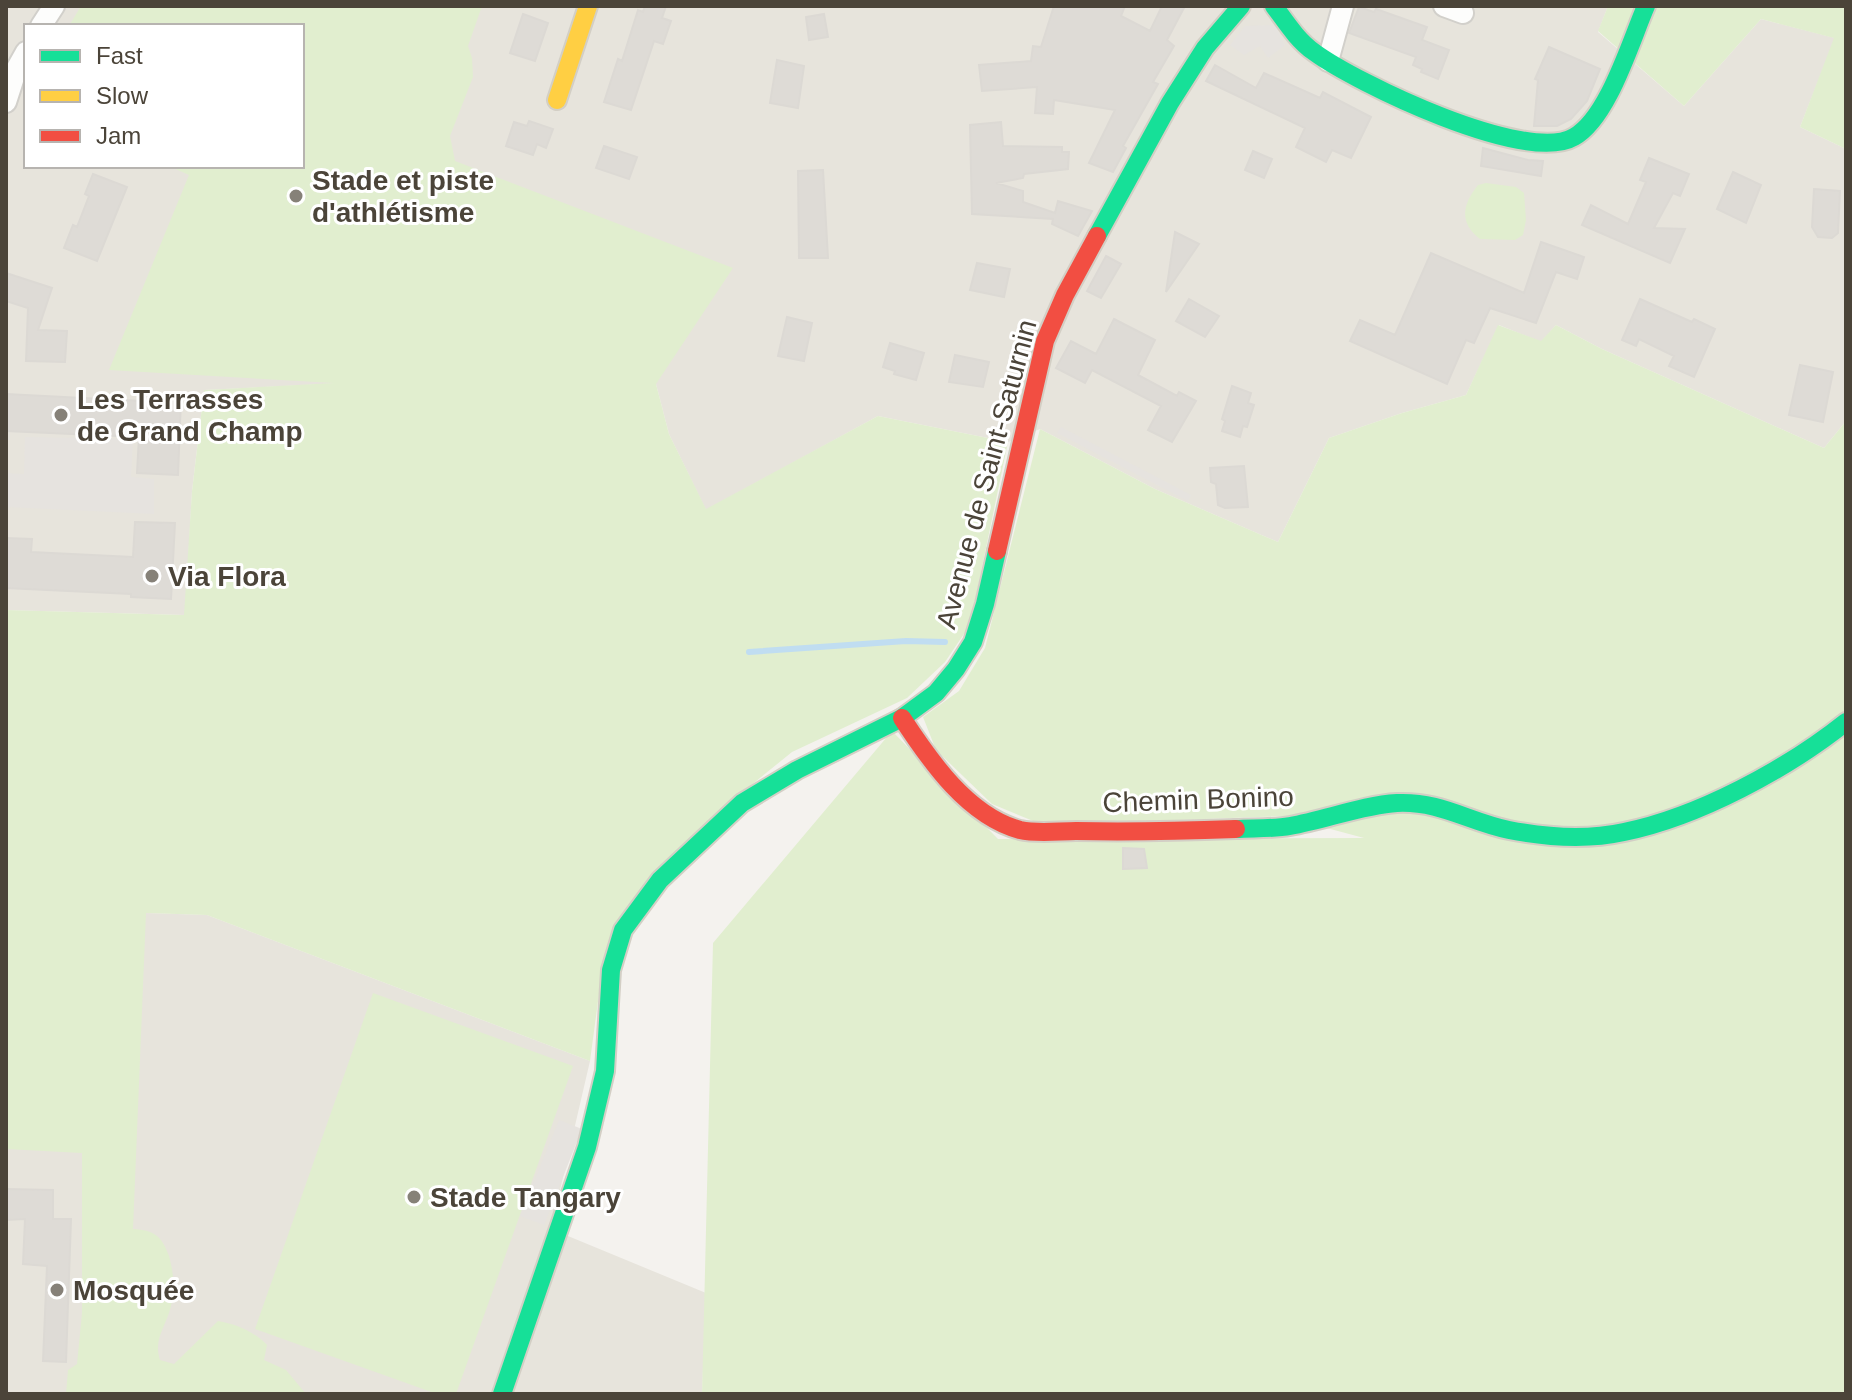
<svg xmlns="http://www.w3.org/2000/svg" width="1852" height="1400" viewBox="0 0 1852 1400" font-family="Arial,sans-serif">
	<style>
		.residential { fill: #e7e4dc; fill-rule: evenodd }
		.green { fill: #e1eecf }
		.parking { fill: #e6e3df }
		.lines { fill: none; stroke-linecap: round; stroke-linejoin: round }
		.stream { stroke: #c0ddf1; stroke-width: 6 }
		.building { fill: #dedbd6; stroke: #dcd9d4; stroke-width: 2 }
		.street-casing { stroke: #d2d0cb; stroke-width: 24 }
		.fast-casing { stroke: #d3cfc5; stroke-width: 22 }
		.slow-casing { stroke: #d3cfc5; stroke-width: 22 }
		.jam-casing { stroke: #d3cfc5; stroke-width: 22 }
		.street { stroke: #fdfdfc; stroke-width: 20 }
		.fast { stroke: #16e098; stroke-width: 18 }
		.slow { stroke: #ffcf43; stroke-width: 18 }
		.jam { stroke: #f24e42; stroke-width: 18 }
		.poi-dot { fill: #868178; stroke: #fff; stroke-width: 3 }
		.labels { text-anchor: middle; stroke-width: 6; stroke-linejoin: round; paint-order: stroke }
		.poi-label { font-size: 28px; font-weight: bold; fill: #4b4439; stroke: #fff; text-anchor: start }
		.street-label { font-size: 28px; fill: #4b4439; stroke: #fff }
	</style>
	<rect width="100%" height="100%" fill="#f4f2ee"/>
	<path class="residential" d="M 6,6 L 1608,6 L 1598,32 L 1684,106 L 1761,19 L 1835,38 L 1800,127 L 1846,149 L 1846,421 L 1824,448 L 1602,349 L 1556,325 L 1541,342 L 1499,325 L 1466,395 L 1402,413 L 1329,438 L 1278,542 L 1155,489 L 1040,429 L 1008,442 L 878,416 L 706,510 L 669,434 L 656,384 L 346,383 L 204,390 L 192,491 L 185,615 L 6,610 ZM 26,26 L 302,26 L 302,166 L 26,166 Z
		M 146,913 L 207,915 L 590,1061 L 551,1229 L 706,1293 L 702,1394 L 6,1394 L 6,1003 L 85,1003 Z"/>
	<path class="green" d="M 81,6 L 482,6 L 468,46 L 472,58 L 473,77 L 450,136 L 455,161 L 733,268 L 656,384 L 669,434 L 706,509 L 878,416 L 1008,442 L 970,625 L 945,662 L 907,698 L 792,752 L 734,799 L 665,864 L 599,994 L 590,1061 L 207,915 L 146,913 L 133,1229 C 154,1230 162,1236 169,1256 C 174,1274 175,1289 171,1306 C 166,1327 153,1339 160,1360 L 174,1364 L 218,1321 C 236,1324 255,1332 267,1345 L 264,1360 L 286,1370 L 306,1394 L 66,1394 L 68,1370 L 77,1364 L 82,1313 L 82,1153 L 6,1149 L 6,610 L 184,615 L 192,491 L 204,390 L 334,383 L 109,370 L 189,175 L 169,166 L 302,166 L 302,26 L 69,26 Z
		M 1608,6 L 1846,6 L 1846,149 L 1800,127 L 1834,38 L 1761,19 L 1684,106 L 1598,31 Z
		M 1486,183 L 1516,187 L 1524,193 L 1526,220 L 1523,235 L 1515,240 L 1480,239 C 1459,223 1462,205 1478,185 Z
		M 1498,325 L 1541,341 L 1556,325 L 1602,349 L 1824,448 L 1846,421 L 1846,1394 L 702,1394 L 713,943 L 892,731 L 998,839 L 1364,838 L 1282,816 L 1043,825 L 992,804 L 936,750 L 923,717 L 959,691 L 985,648 L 1040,429 L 1155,489 L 1278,542 L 1329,438 L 1402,413 L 1466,395 Z
		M 373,993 L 573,1066 L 456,1394 L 437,1394 L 255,1329 Z"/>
	<path class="parking" d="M 1275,25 L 1285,45 L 1268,58 L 1260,46 L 1244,55 L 1230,45 L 1245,26 Z
		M 1061,427 L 1191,495 L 1188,501 L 1057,433 Z
		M 25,437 L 133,439 L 131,477 L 154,479 L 154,514 L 6,507 L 6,473 L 24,474 Z
		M 559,1120 L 582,1129 L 544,1225 L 520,1216 Z"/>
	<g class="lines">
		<path class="stream" d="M 749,652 L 906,641 L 945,642"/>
	</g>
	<path class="building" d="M 645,6 L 666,6 L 662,18 L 671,21 L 663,44 L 654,41 L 631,110 L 604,102 L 618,59 L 622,61 L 638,10 L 643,12 Z
		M 1054,6 L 1125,6 L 1121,16 L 1150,31 L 1162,6 L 1185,6 L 1167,40 L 1174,46 L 1153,82 L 1158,84 L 1123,146 L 1126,148 L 1113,172 L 1089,163 L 1115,110 L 1054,100 L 1053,114 L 1035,113 L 1037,87 L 982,91 L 979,65 L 1031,61 L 1033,46 L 1041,47 Z
		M 1359,7 L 1374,12 L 1376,9 L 1427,27 L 1422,40 L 1449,50 L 1438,79 L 1421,72 L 1422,69 L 1413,65 L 1416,57 L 1349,33 Z
		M 523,14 L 548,23 L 535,61 L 510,53 Z
		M 824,14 L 828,37 L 809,40 L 806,17 Z
		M 1549,47 L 1600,69 L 1587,101 L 1571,119 L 1557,126 L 1534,126 L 1538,80 L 1535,79 Z
		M 777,60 L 804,66 L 798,108 L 770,103 Z
		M 1215,65 L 1256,88 L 1264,73 L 1320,98 L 1323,92 L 1371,117 L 1351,158 L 1332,150 L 1326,162 L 1296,147 L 1305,128 L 1206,81 Z
		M 529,121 L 553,129 L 546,148 L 537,144 L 533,155 L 506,146 L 514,122 L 527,126 Z
		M 1001,122 L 1003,146 L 1062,147 L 1062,152 L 1069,152 L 1068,169 L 1024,174 L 1023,178 L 996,183 L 1023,191 L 1023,202 L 1055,213 L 1058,201 L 1092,211 L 1078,236 L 1052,224 L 1053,219 L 972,214 L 970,125 Z
		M 604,146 L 637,157 L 629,179 L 596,168 Z
		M 1483,148 L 1528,160 L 1543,161 L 1541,176 L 1481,166 Z
		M 1253,151 L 1272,159 L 1264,178 L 1245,170 Z
		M 1649,158 L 1689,174 L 1680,196 L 1673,193 L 1654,228 L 1685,229 L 1670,263 L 1582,225 L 1591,205 L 1628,224 L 1646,182 L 1640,180 Z
		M 823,170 L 828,258 L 799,258 L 798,171 Z
		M 1733,172 L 1761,185 L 1746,223 L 1717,209 Z
		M 93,174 L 127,187 L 97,261 L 64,248 L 73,225 L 77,227 L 89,196 L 85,194 Z
		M 1814,189 L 1840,191 L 1838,233 L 1832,238 L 1818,237 L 1812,227 Z
		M 1175,232 L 1199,244 L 1166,292 Z
		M 1541,242 L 1584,257 L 1577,279 L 1556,272 L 1536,323 L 1490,308 L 1474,343 L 1466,340 L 1447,384 L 1350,341 L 1360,320 L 1395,335 L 1431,253 L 1524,293 Z
		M 1106,256 L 1121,264 L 1101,298 L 1087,291 Z
		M 977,263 L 1010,269 L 1004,297 L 970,290 Z
		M 6,273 L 52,288 L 38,330 L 67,331 L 65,362 L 26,361 L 28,308 L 6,301 Z
		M 1189,299 L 1219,316 L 1205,337 L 1176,321 Z
		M 1640,299 L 1692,322 L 1694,319 L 1715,329 L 1694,377 L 1669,366 L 1674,356 L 1639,339 L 1636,346 L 1622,340 Z
		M 787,317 L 812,323 L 804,361 L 778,356 Z
		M 1114,319 L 1155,340 L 1138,375 L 1177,396 L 1179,392 L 1196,401 L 1172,442 L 1148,430 L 1161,406 L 1092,370 L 1085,383 L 1056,368 L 1071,341 L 1096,354 Z
		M 890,343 L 924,353 L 916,380 L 894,374 L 895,371 L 883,367 Z
		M 955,355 L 989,362 L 983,387 L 949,382 Z
		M 1800,365 L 1833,372 L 1823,422 L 1789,415 Z
		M 1232,386 L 1251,393 L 1248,403 L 1254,405 L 1247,427 L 1243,426 L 1240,437 L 1222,431 L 1225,421 L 1222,419 Z
		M 6,394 L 141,401 L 141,397 L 181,399 L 178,475 L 137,473 L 139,437 L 6,431 Z
		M 1244,466 L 1248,507 L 1225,508 L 1218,505 L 1216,484 L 1211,482 L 1210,468 Z
		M 135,522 L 175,523 L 171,599 L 131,597 L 131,594 L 6,588 L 6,538 L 32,539 L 31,552 L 133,557 Z
		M 1123,848 L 1144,849 L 1147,868 L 1123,869 Z
		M 6,1189 L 53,1190 L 53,1219 L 71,1219 L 66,1362 L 43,1361 L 47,1266 L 23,1264 L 25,1219 L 6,1220 Z"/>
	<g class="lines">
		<g class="street-casing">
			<path id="street" d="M 1444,6 L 1463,13
				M 41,26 L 54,6
				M 1328,61 L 1343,6
				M 6,102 L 17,68 L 26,52"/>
		</g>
		<g class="fast-casing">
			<path id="fast" d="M 1274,6 C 1286,22 1297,40 1314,52 C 1356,83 1526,165 1574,137 C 1608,118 1630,43 1646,6
				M 1097,236 L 1170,103 L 1205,48 L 1241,6
				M 1236,829 C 1253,828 1273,829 1290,826 C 1325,820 1363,805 1397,803 C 1441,801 1469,822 1509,830 C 1545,837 1588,840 1624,832 C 1698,817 1787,769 1846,722
				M 502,1394 L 587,1147 L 605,1071 L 611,970 L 623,930 L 660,880 L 742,803 L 797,770 L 902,718 L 936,693 L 956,669 L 973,642 L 985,604 L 997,551"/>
		</g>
		<g class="slow-casing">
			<path id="slow" d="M 557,100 L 588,6"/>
		</g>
		<g class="jam-casing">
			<path id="jam" d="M 997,551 L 1045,341 L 1065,295 L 1097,236
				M 902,718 C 930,761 968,816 1020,830 C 1037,834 1059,831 1076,831 C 1129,832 1182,831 1236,829"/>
		</g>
		<use href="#street" class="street"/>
		<use href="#fast" class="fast"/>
		<use href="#slow" class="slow"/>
		<use href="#jam" class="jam"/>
	</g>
	<g class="poi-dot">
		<circle cx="296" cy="196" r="8"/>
		<circle cx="61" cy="415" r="8"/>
		<circle cx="152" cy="576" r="8"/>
		<circle cx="414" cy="1197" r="8"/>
		<circle cx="57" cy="1290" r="8"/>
	</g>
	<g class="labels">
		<g class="poi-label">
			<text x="312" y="190">Stade et piste<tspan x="312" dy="32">d'athlétisme</tspan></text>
			<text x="77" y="409">Les Terrasses<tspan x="77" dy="32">de Grand Champ</tspan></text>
			<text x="168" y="586">Via Flora</text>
			<text x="430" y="1207">Stade Tangary</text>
			<text x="73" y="1300">Mosquée</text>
		</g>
		<g class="street-label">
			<text transform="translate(986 474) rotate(-75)" y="10">Avenue de Saint-Saturnin</text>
			<text transform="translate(1198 799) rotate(-2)" y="10">Chemin Bonino</text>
		</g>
	</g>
	<rect width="1852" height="1400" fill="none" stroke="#4b4439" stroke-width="16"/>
	<rect x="24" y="24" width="280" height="144" fill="#ffffff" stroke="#b7b4b0" stroke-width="2"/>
	<rect x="40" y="50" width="40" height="12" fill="#16e098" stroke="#b7b4b0" stroke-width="2"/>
	<text x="96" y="64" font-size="24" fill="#4b4439">Fast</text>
	<rect x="40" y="90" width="40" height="12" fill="#ffcf43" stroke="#b7b4b0" stroke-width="2"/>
	<text x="96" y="104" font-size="24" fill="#4b4439">Slow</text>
	<rect x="40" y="130" width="40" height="12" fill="#f24e42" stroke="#b7b4b0" stroke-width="2"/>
	<text x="96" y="144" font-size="24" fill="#4b4439">Jam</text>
</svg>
